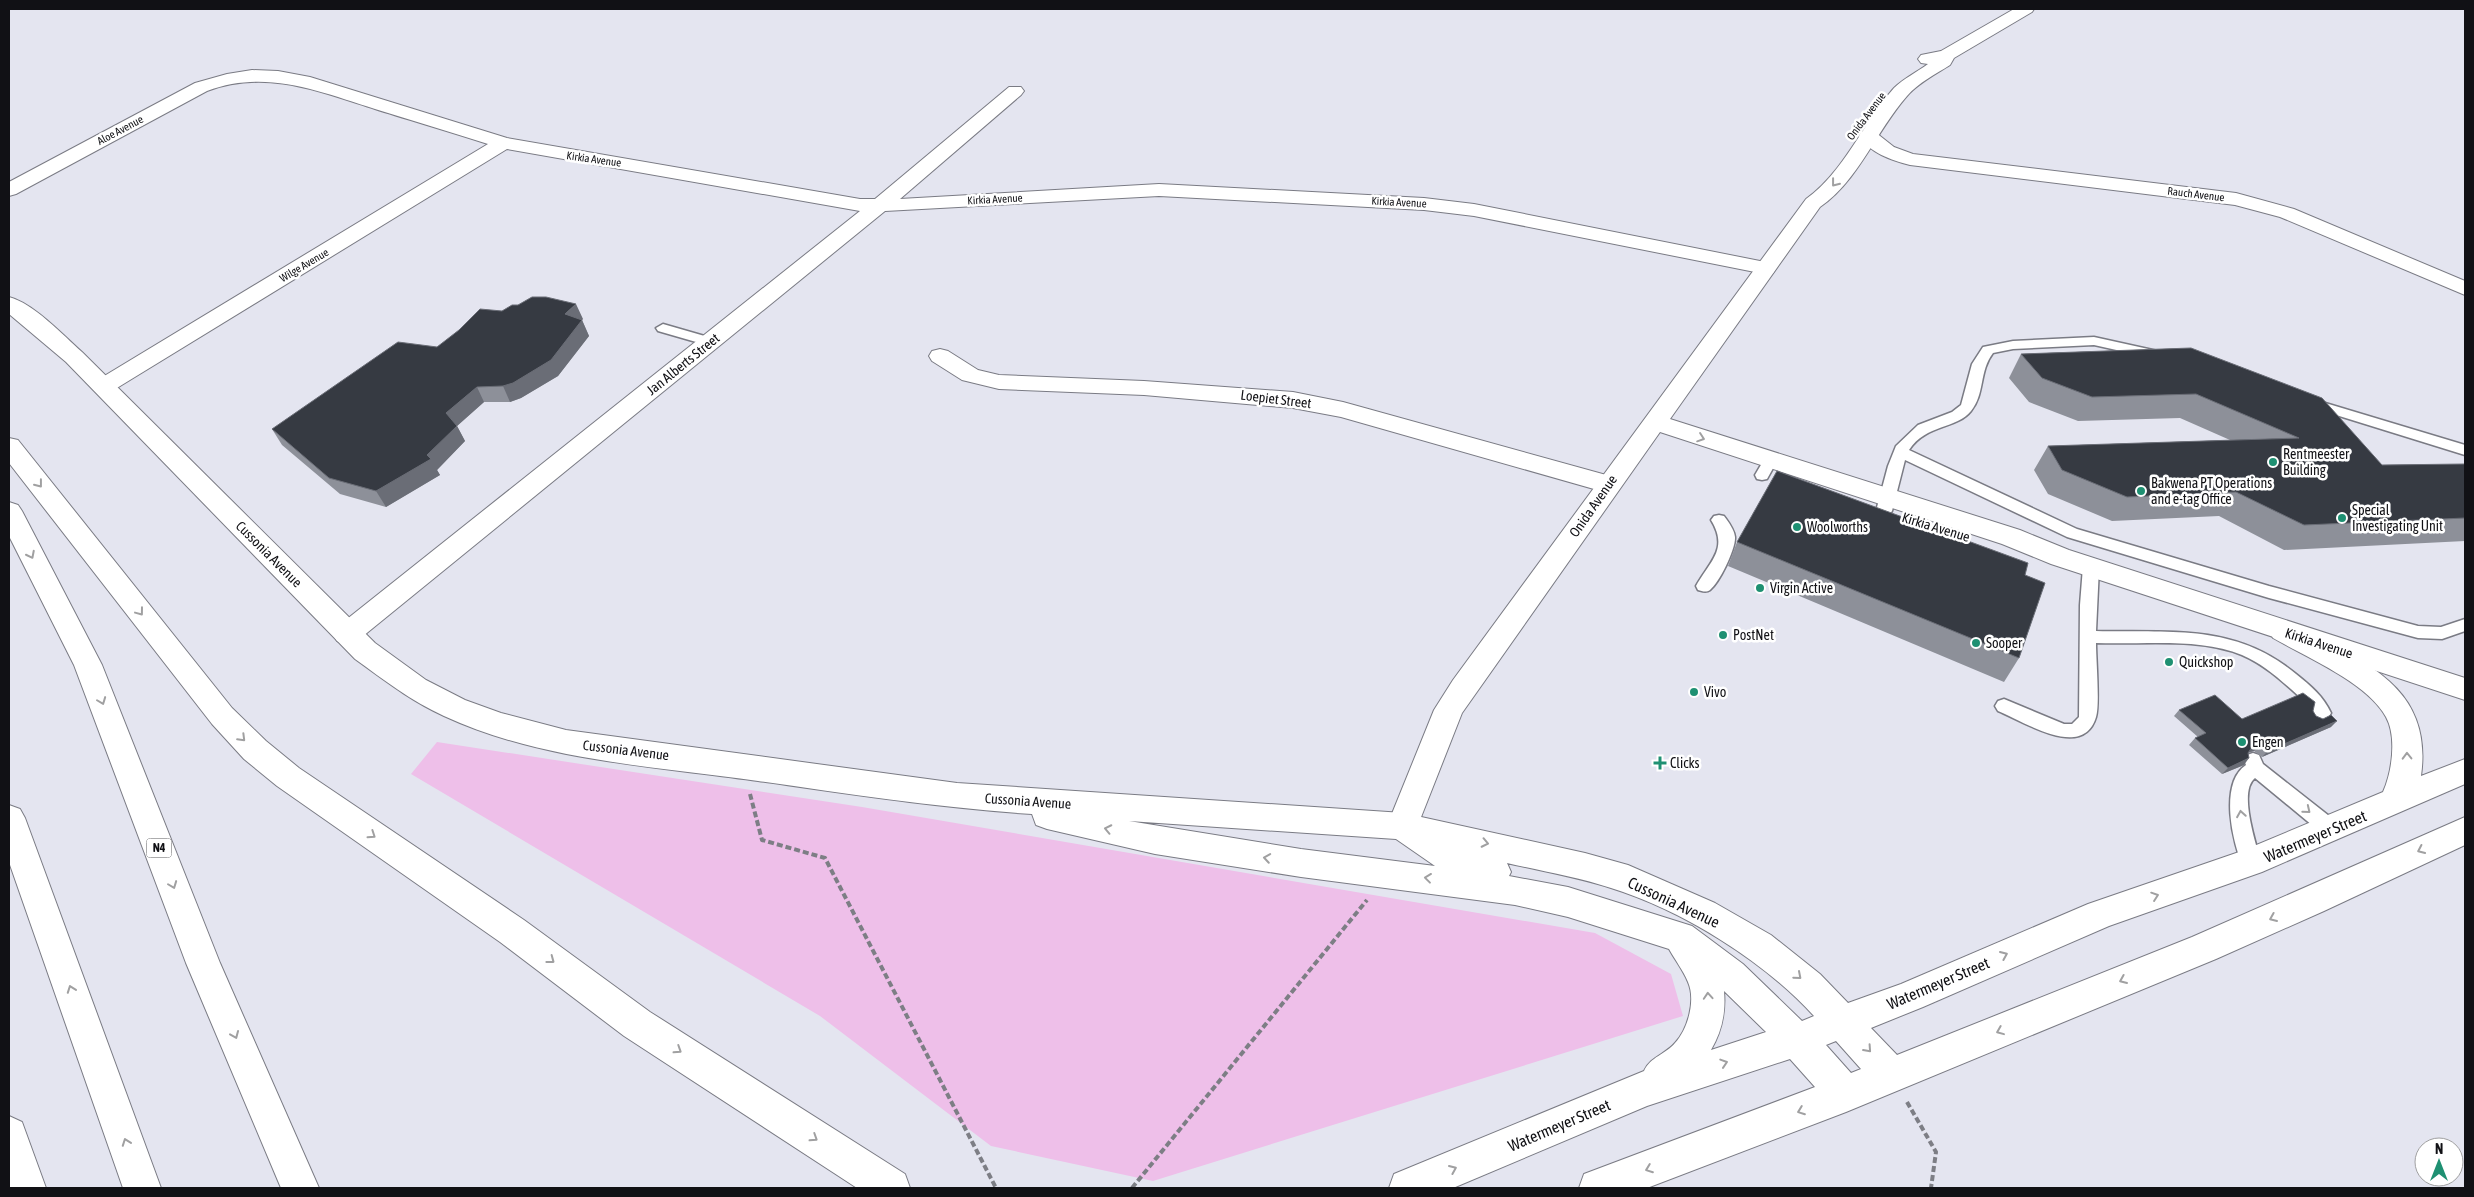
<svg xmlns="http://www.w3.org/2000/svg" width="2474" height="1197" viewBox="0 0 2474 1197" font-family="'Asap Condensed',sans-serif">
	<style>
		.green { fill: #eebfe9 }
		.lines { fill: none; stroke-linecap: round; stroke-linejoin: round }
		.service-casing { stroke: #7a7b84; stroke-width: 3 }
		.minor-casing { stroke: #7a7b84; stroke-width: 2 }
		.tertiary-casing { stroke: #7a7b84; stroke-width: 2 }
		.secondary-casing { stroke: #7a7b84; stroke-width: 2 }
		.motorway-casing { stroke: #7a7b84; stroke-width: 2 }
		.path { stroke: #7d7e85; stroke-width: 4; stroke-dasharray: 6 3; stroke-linecap: butt }
		.service { fill: #fff; fill-rule: evenodd }
		.minor { fill: #fff; fill-rule: evenodd }
		.tertiary { fill: #fff; fill-rule: evenodd }
		.secondary { fill: #fff; fill-rule: evenodd }
		.motorway { fill: #fff; fill-rule: evenodd }
		.wall { fill: #8d9099 }
		.shaded-wall { fill: #6a6d76 }
		.building { fill: #363a42; stroke: #6a6d76 }
		.oneway { stroke: #a0a0a1 }
		.poi-dot { fill: #1e9072; stroke: #fff; stroke-width: 2 }
		.labels { text-anchor: middle; stroke-width: 5; stroke-linejoin: round; paint-order: stroke }
		.far-street-label { font-size: 11px; fill: #111115; stroke: #fff }
		.shield { fill: #fff; stroke: #58585b; stroke-width: 1 }
		.shield-label { font-size: 12px; font-weight: bold; fill: #111115 }
		.street-label { font-size: 14px; fill: #111115; stroke: #fff }
		.poi-label { font-size: 14px; fill: #111115; stroke: #fff; text-anchor: start }
		.near-street-label { font-size: 16px; fill: #111115; stroke: #fff }
	</style>
	<rect width="100%" height="100%" fill="#e4e5f0"/>
	<path class="green" d="M 437,742 L 862,807 L 1595,933 L 1671,974 L 1683,1016 L 1153,1181 L 991,1146 L 820,1016 L 411,774 Z"/>
	<g class="lines">
		<g class="service-casing">
			<path id="service" d="M 663,324 L 715,339 L 717,342 L 710,346 L 658,331 L 656,328 Z
				M 2094,337 L 2162,352 L 2164,355 L 2157,359 L 2094,345 L 2013,349 L 1993,353 C 1979,371 1985,394 1971,411 C 1957,429 1926,424 1909,450 L 2077,529 L 2269,586 L 2418,626 L 2441,627 L 2465,619 L 2465,631 L 2442,639 L 2418,638 L 2269,598 L 2067,537 L 1905,460 L 1892,511 L 1889,515 L 1879,515 L 1876,511 L 1888,466 L 1896,446 L 1918,425 L 1952,412 L 1961,405 L 1972,364 L 1983,347 L 2013,341 Z
				M 2312,399 L 2465,445 L 2465,455 L 2307,406 L 2305,403 Z
				M 1770,456 L 1777,461 L 1767,479 L 1762,480 L 1757,479 L 1755,475 L 1765,458 Z
				M 1719,515 L 1724,516 C 1729,523 1734,529 1735,537 C 1736,549 1719,583 1710,590 C 1706,593 1702,591 1698,590 L 1696,586 C 1710,561 1729,549 1711,520 L 1714,516 Z
				M 2091,561 L 2097,563 L 2099,567 L 2096,631 C 2171,633 2235,623 2296,674 C 2311,686 2323,696 2331,713 L 2328,718 L 2318,723 L 2312,721 L 2309,716 L 2312,711 L 2310,706 C 2289,688 2268,666 2242,655 C 2198,637 2143,645 2096,643 C 2096,660 2100,705 2096,717 C 2083,761 2023,721 1998,711 L 1995,706 L 1998,701 L 2004,699 L 2064,724 L 2072,724 L 2079,717 L 2080,605 L 2083,567 L 2085,563 Z
				M 2253,753 L 2259,755 L 2263,764 L 2338,823 L 2340,829 L 2338,835 L 2331,837 L 2324,835 L 2255,778 C 2238,791 2256,844 2261,862 L 2258,868 L 2251,870 L 2244,868 C 2232,843 2219,783 2246,765 L 2244,760 L 2247,755 Z"/>
		</g>
		<g class="minor-casing">
			<path id="minor" d="M 252,70 L 278,71 L 310,77 L 507,138 L 860,199 L 875,199 L 1009,87 L 1021,87 L 1024,91 L 1021,95 L 900,199 L 1159,184 L 1424,198 L 1474,204 L 1765,262 L 1773,263 L 1776,268 L 1773,273 L 1765,274 L 1474,216 L 1424,210 L 1159,196 L 885,211 L 357,641 L 347,645 L 337,641 L 333,634 L 337,627 L 860,211 L 507,149 L 112,391 L 104,393 L 96,391 L 92,386 L 96,381 L 488,144 C 451,132 413,121 375,109 C 318,91 266,69 207,91 L 16,194 L 9,196 L 9,182 L 195,83 L 227,74 Z
				M 1868,130 L 1875,132 L 1894,147 L 1913,154 L 2236,193 L 2294,209 L 2465,281 L 2465,295 L 2280,217 L 2235,205 L 1910,165 C 1891,160 1870,153 1859,136 L 1861,132 Z
				M 940,349 L 948,351 L 978,370 L 999,375 L 1144,381 L 1293,392 L 1343,402 L 1617,478 L 1621,484 L 1617,490 L 1608,493 L 1341,417 L 1293,408 L 1144,395 L 999,389 L 962,380 L 932,361 L 929,356 L 932,351 Z"/>
		</g>
		<g class="tertiary-casing">
			<path id="tertiary" d="M 2014,9 L 2034,9 L 2032,12 L 1954,58 L 1950,65 C 1936,74 1918,83 1907,96 C 1876,131 1859,180 1820,207 L 1670,419 L 2020,530 L 2069,550 L 2465,678 L 2465,700 L 2051,564 L 2002,544 L 1660,432 L 1462,713 L 1414,835 L 1403,839 L 1392,835 L 1387,826 L 1434,710 L 1453,680 L 1806,199 C 1844,172 1863,123 1894,88 C 1903,79 1917,72 1928,64 L 1921,63 L 1918,59 L 1921,55 L 1941,51 Z"/>
		</g>
		<g class="secondary-casing">
			<path id="secondary" d="M 9,297 C 33,303 63,335 82,352 L 375,643 L 426,680 L 465,700 L 501,713 L 566,730 L 957,783 L 1403,813 L 1585,853 L 1628,865 L 1715,903 L 1771,935 L 1820,974 L 1848,1003 L 1901,984 L 2088,904 L 2242,851 L 2383,792 C 2392,772 2397,737 2386,717 C 2368,683 2306,657 2273,638 L 2269,631 L 2273,624 L 2283,620 L 2293,624 C 2360,661 2434,684 2421,776 L 2465,759 L 2465,784 L 2262,872 L 2109,926 L 1923,1007 L 1871,1028 L 1897,1055 L 2192,937 L 2465,817 L 2465,845 L 2324,911 L 2216,959 L 1846,1112 L 1647,1188 L 1579,1188 L 1584,1174 L 1815,1087 L 1790,1059 L 1647,1106 L 1453,1188 L 1389,1188 L 1394,1174 L 1644,1071 C 1650,1057 1666,1054 1675,1043 C 1688,1029 1696,1000 1688,982 C 1683,970 1675,960 1669,949 L 1568,917 L 1515,905 L 1301,877 L 1155,854 L 1047,829 L 1036,825 L 1032,814 C 940,808 849,794 758,781 C 654,766 541,761 444,716 C 411,701 384,680 355,659 L 66,362 L 9,314 ZM 1129,821 L 1396,839 L 1435,866 L 1301,849 ZM 1507,863 C 1541,871 1577,877 1611,888 C 1682,910 1764,961 1814,1016 L 1802,1021 L 1743,964 L 1692,926 L 1568,887 L 1509,876 L 1511,872 ZM 1724,991 L 1766,1032 L 1711,1050 C 1722,1031 1726,1013 1724,991 ZM 1836,1041 L 1861,1069 L 1851,1073 L 1826,1045 Z"/>
		</g>
		<g class="motorway-casing">
			<path id="motorway" d="M 9,438 L 18,440 L 232,708 L 266,741 L 299,768 L 524,920 L 650,1012 L 905,1174 L 910,1188 L 857,1188 L 624,1036 L 500,942 L 277,786 L 244,759 L 212,724 L 9,463 Z
				M 9,502 L 18,505 L 22,511 L 102,665 L 220,963 L 319,1188 L 281,1188 L 186,963 L 74,665 L 9,536 Z
				M 9,805 L 20,809 L 25,818 L 161,1188 L 123,1188 L 9,862 Z
				M 9,1116 L 22,1122 L 46,1188 L 9,1188 Z"/>
		</g>
		<path class="path" d="M 750,794 L 762,840 L 825,858 L 996,1188
			M 1907,1102 L 1936,1152 L 1931,1188
			M 1132,1188 L 1367,900"/>
		<use href="#service" class="service"/>
		<use href="#minor" class="minor"/>
		<use href="#tertiary" class="tertiary"/>
		<use href="#secondary" class="secondary"/>
		<use href="#motorway" class="motorway"/>
	</g>
	<path class="wall" d="M 518,305 L 583,319 L 582,320 L 589,336 L 558,376 L 521,398 L 510,402 L 484,402 L 457,426 L 465,441 L 437,470 L 440,475 L 386,507 L 340,494 L 282,445 L 272,429 L 437,347 L 502,311 Z
		M 2191,348 L 2382,465 L 2465,464 L 2465,541 L 2284,550 L 2219,516 L 2112,521 L 2048,494 L 2034,470 L 2048,446 L 2230,440 L 2180,418 L 2078,421 L 2029,402 L 2009,378 L 2021,354 Z
		M 1737,542 L 2025,575 L 2019,658 L 2004,682 L 1728,566 Z
		M 2179,710 L 2242,719 L 2313,711 L 2316,716 L 2331,727 L 2262,757 L 2254,751 L 2248,753 L 2244,765 L 2222,774 L 2189,745 L 2195,738 L 2198,737 L 2174,716 Z"/>
	<path class="shaded-wall" d="M 576,304 L 583,319 L 572,329 L 565,314 Z
		M 582,320 L 589,336 L 558,376 L 521,398 L 510,402 L 503,386 Z
		M 477,387 L 484,402 L 457,426 L 465,441 L 437,470 L 440,475 L 386,507 L 376,491 L 427,455 L 446,413 Z
		M 2337,721 L 2331,727 L 2262,757 L 2268,751 Z
		M 2259,745 L 2254,751 L 2246,753 L 2252,747 Z
		M 2249,758 L 2244,765 L 2222,774 L 2228,768 Z"/>
	<path class="building" d="M 532,297 L 546,297 L 576,304 L 565,314 L 582,320 L 551,360 L 513,383 L 503,386 L 477,387 L 446,413 L 457,426 L 427,455 L 431,459 L 376,491 L 329,478 L 272,429 L 398,342 L 437,347 L 459,330 L 480,309 L 502,311 L 512,305 L 518,305 Z
		M 2191,348 L 2322,398 L 2382,465 L 2465,464 L 2465,518 L 2304,525 L 2236,492 L 2127,497 L 2062,470 L 2048,446 L 2299,438 L 2196,394 L 2092,397 L 2042,378 L 2021,354 Z
		M 1777,471 L 2028,563 L 2025,575 L 2045,583 L 2019,658 L 1737,542 Z
		M 2303,693 L 2315,702 L 2313,711 L 2316,716 L 2323,719 L 2331,715 L 2337,721 L 2268,751 L 2259,745 L 2252,747 L 2248,753 L 2249,758 L 2228,768 L 2195,738 L 2206,733 L 2179,710 L 2215,695 L 2242,719 Z"/>
	<defs><path id="oneway-chevron" d="M-2-3.5L2.5 0L-2 3.5" fill="none" stroke-width="1.6" stroke-linecap="round" stroke-linejoin="round" transform="scale(1.25)"/></defs>
	<g class="oneway">
		<use href="#oneway-chevron" transform="translate(1835 183) rotate(128)"/>
		<use href="#oneway-chevron" transform="translate(1701 438) rotate(19)"/>
		<use href="#oneway-chevron" transform="translate(39 484) rotate(52)"/>
		<use href="#oneway-chevron" transform="translate(31 555) rotate(63)"/>
		<use href="#oneway-chevron" transform="translate(140 612) rotate(53)"/>
		<use href="#oneway-chevron" transform="translate(102 701) rotate(69)"/>
		<use href="#oneway-chevron" transform="translate(242 738) rotate(45)"/>
		<use href="#oneway-chevron" transform="translate(2407 756) rotate(-91)"/>
		<use href="#oneway-chevron" transform="translate(2307 810) rotate(39)"/>
		<use href="#oneway-chevron" transform="translate(2241 814) rotate(-99)"/>
		<use href="#oneway-chevron" transform="translate(1108 829) rotate(-168)"/>
		<use href="#oneway-chevron" transform="translate(372 835) rotate(34)"/>
		<use href="#oneway-chevron" transform="translate(1485 843) rotate(12)"/>
		<use href="#oneway-chevron" transform="translate(2421 850) rotate(155)"/>
		<use href="#oneway-chevron" transform="translate(1267 858) rotate(-171)"/>
		<use href="#oneway-chevron" transform="translate(1428 878) rotate(-173)"/>
		<use href="#oneway-chevron" transform="translate(173 885) rotate(69)"/>
		<use href="#oneway-chevron" transform="translate(2155 896) rotate(-19)"/>
		<use href="#oneway-chevron" transform="translate(2273 918) rotate(157)"/>
		<use href="#oneway-chevron" transform="translate(2004 955) rotate(-23)"/>
		<use href="#oneway-chevron" transform="translate(551 960) rotate(37)"/>
		<use href="#oneway-chevron" transform="translate(1798 976) rotate(41)"/>
		<use href="#oneway-chevron" transform="translate(2123 980) rotate(157)"/>
		<use href="#oneway-chevron" transform="translate(71 989) rotate(-110)"/>
		<use href="#oneway-chevron" transform="translate(1708 996) rotate(-94)"/>
		<use href="#oneway-chevron" transform="translate(2000 1031) rotate(158)"/>
		<use href="#oneway-chevron" transform="translate(235 1035) rotate(67)"/>
		<use href="#oneway-chevron" transform="translate(1868 1049) rotate(48)"/>
		<use href="#oneway-chevron" transform="translate(678 1050) rotate(33)"/>
		<use href="#oneway-chevron" transform="translate(1724 1063) rotate(-18)"/>
		<use href="#oneway-chevron" transform="translate(1801 1111) rotate(159)"/>
		<use href="#oneway-chevron" transform="translate(814 1138) rotate(33)"/>
		<use href="#oneway-chevron" transform="translate(126 1142) rotate(-110)"/>
		<use href="#oneway-chevron" transform="translate(1453 1169) rotate(-23)"/>
		<use href="#oneway-chevron" transform="translate(1649 1169) rotate(159)"/>
	</g>
	<g class="poi-dot">
		<circle cx="2273" cy="462" r="5"/>
		<circle cx="2141" cy="491" r="5"/>
		<circle cx="2342" cy="518" r="5"/>
		<circle cx="1797" cy="527" r="5"/>
		<circle cx="1760" cy="588" r="5"/>
		<circle cx="1723" cy="635" r="5"/>
		<circle cx="1976" cy="643" r="5"/>
		<circle cx="2169" cy="662" r="5"/>
		<circle cx="1694" cy="692" r="5"/>
		<circle cx="2242" cy="742" r="5"/>
		<path d="M1657.5 755.5h5v5h5v5h-5v5h-5v-5h-5v-5h5z"/>
	</g>
	<g class="labels">
		<g class="far-street-label">
			<text transform="translate(1866 116) rotate(-53)" y="4">Onida Avenue</text>
			<text transform="translate(120 130) rotate(-28)" y="4">Aloe Avenue</text>
			<text transform="translate(594 159) rotate(8)" y="4">Kirkia Avenue</text>
			<text transform="translate(2196 194) rotate(7)" y="4">Rauch Avenue</text>
			<text transform="translate(995 199) rotate(-3)" y="4">Kirkia Avenue</text>
			<text transform="translate(1399 202) rotate(3)" y="4">Kirkia Avenue</text>
			<text transform="translate(304 265) rotate(-31)" y="4">Wilge Avenue</text>
		</g>
		<rect class="shield" x="146.5" y="838.5" width="25" height="19" rx="4"/>
		<g class="shield-label">
			<text x="159" y="852">N4</text>
		</g>
		<g class="street-label">
			<text transform="translate(683 364) rotate(-39)" y="5">Jan Alberts Street</text>
			<text transform="translate(1276 399) rotate(7)" y="5">Loepiet Street</text>
			<text transform="translate(1593 506) rotate(-55)" y="5">Onida Avenue</text>
			<text transform="translate(1936 527) rotate(17)" y="5">Kirkia Avenue</text>
			<text transform="translate(269 554) rotate(45)" y="5">Cussonia Avenue</text>
			<text transform="translate(2319 643) rotate(18)" y="5">Kirkia Avenue</text>
			<text transform="translate(626 750) rotate(7)" y="5">Cussonia Avenue</text>
			<text transform="translate(1028 801) rotate(4)" y="5">Cussonia Avenue</text>
		</g>
		<g class="poi-label">
			<text x="2283" y="459">Rentmeester<tspan x="2283" dy="16">Building</tspan></text>
			<text x="2151" y="488">Bakwena PT Operations<tspan x="2151" dy="16">and e-tag Office</tspan></text>
			<text x="2352" y="515">Special<tspan x="2352" dy="16">Investigating Unit</tspan></text>
			<text x="1807" y="532">Woolworths</text>
			<text x="1770" y="593">Virgin Active</text>
			<text x="1733" y="640">PostNet</text>
			<text x="1986" y="648">Sooper</text>
			<text x="2179" y="667">Quickshop</text>
			<text x="1704" y="697">Vivo</text>
			<text x="2252" y="747">Engen</text>
			<text x="1670" y="768">Clicks</text>
		</g>
		<g class="near-street-label">
			<text transform="translate(2315 836) rotate(-23)" y="6">Watermeyer Street</text>
			<text transform="translate(1674 902) rotate(25)" y="6">Cussonia Avenue</text>
			<text transform="translate(1938 983) rotate(-23)" y="6">Watermeyer Street</text>
			<text transform="translate(1559 1125) rotate(-23)" y="6">Watermeyer Street</text>
		</g>
	</g>
	<rect width="2474" height="1197" fill="none" stroke="#111115" stroke-width="20"/>
	<g transform="translate(2439 1162)"><circle r="24" fill="#ffffff" stroke="#a0a0a1"/>
	<path d="M0-4L9 19L0 12L-9 19Z" fill="#1e9072"/>
	<text y="-8" font-size="14" font-weight="bold" text-anchor="middle" fill="#111115">N</text>
	</g>
</svg>
